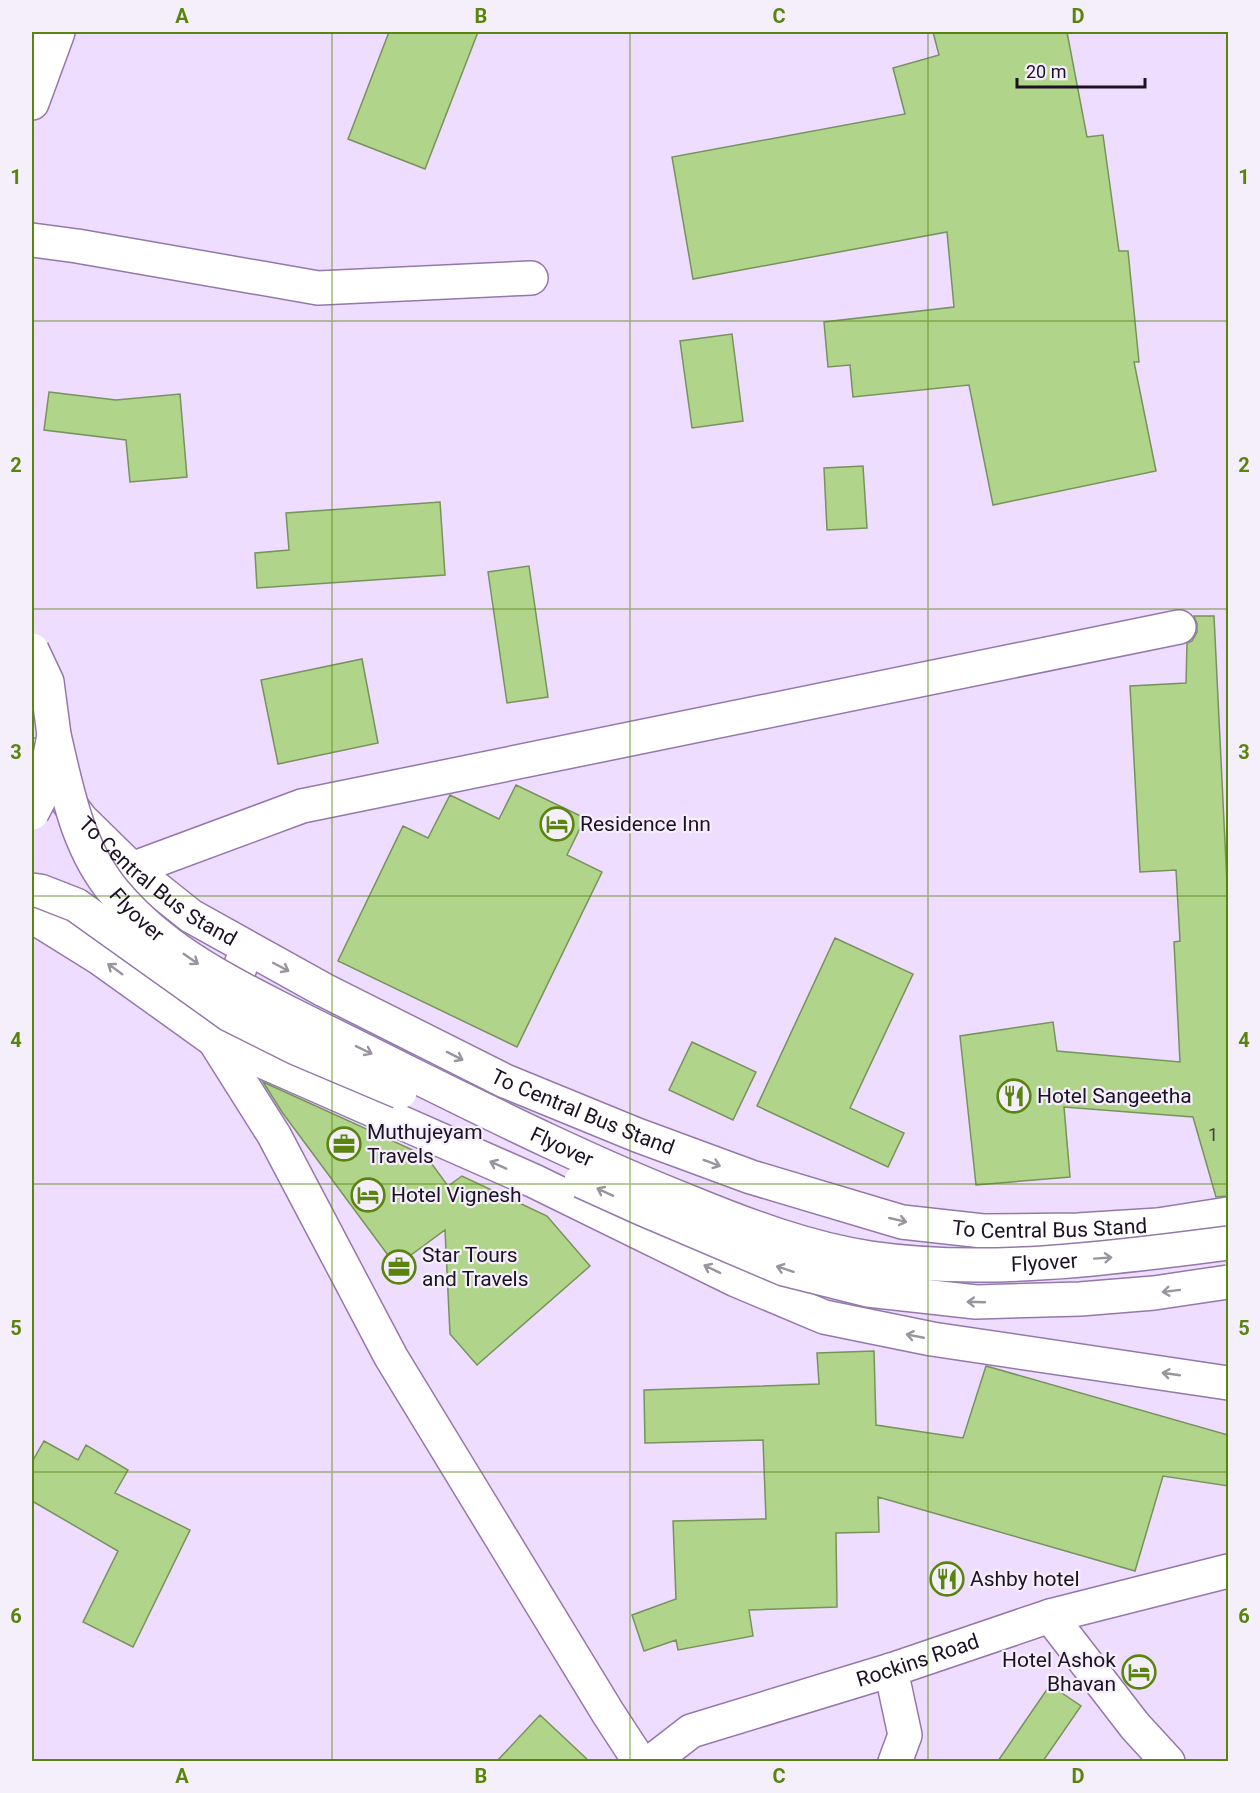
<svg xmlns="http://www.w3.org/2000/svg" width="1260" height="1793" viewBox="0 0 1260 1793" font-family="Roboto,sans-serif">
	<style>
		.building { fill: #b1d48b; stroke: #78925c; stroke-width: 1.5 }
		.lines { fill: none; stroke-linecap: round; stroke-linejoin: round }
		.minor-casing { stroke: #9478ac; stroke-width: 36 }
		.major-casing { stroke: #9478ac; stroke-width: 36 }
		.highway-casing { stroke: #9478ac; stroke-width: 36 }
		.minor { stroke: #fff; stroke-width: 33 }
		.major { stroke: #fff; stroke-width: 33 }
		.highway { stroke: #fff; stroke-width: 33 }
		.major-bridge-casing { stroke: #9478ac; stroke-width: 36; stroke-linecap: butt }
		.highway-bridge-casing { stroke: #9478ac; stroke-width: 36; stroke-linecap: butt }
		.major-bridge { stroke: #fff; stroke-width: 33 }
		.highway-bridge { stroke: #fff; stroke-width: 33 }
		.oneway { stroke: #99949d }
		.grid { fill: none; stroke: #59840e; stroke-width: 1.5; stroke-opacity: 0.55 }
		.labels { text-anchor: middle; stroke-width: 4.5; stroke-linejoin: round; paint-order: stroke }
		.number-label { font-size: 18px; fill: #41423e }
		.poi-label { font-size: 21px; fill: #1c1125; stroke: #f5effb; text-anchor: start }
		.street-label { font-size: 21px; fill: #1c1125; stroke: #f5effb }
		.neatline { fill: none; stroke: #59840e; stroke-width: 2 }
		.grid-label { font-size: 20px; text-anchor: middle; font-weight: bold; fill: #59840e }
	</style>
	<rect width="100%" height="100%" fill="#efddff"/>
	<path class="building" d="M 389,32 L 478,32 L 425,169 L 348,139 Z
		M 933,32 L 1067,32 L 1087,137 L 1103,135 L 1119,251 L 1128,251 L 1139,362 L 1134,362 L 1156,471 L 993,505 L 969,385 L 853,397 L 850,365 L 828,367 L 824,322 L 954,307 L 947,232 L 693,279 L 672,157 L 905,114 L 893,68 L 939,55 Z
		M 732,334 L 743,421 L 692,428 L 680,341 Z
		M 49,392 L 116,400 L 180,394 L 187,477 L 130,482 L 126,440 L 44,430 Z
		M 863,466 L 867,528 L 827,530 L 824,468 Z
		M 440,502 L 445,575 L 257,588 L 255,553 L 289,550 L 286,513 Z
		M 529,566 L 548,697 L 507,703 L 488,572 Z
		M 1194,616 L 1214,616 L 1228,904 L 1228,1196 L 1216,1197 L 1193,1117 L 1064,1107 L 1070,1177 L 976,1185 L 960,1036 L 1053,1022 L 1057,1051 L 1180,1062 L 1174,942 L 1180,941 L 1176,870 L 1140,872 L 1130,686 L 1186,683 L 1187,643 L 1192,641 L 1197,632 L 1197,624 Z
		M 362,659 L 378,743 L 278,764 L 261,680 Z
		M 516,785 L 585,818 L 567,855 L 602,872 L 517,1047 L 338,961 L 403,826 L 428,838 L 450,795 L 499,819 Z
		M 835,938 L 913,974 L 850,1108 L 904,1133 L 888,1167 L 757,1106 Z
		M 692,1042 L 756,1072 L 733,1120 L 669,1090 Z
		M 263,1082 L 426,1156 L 448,1186 L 462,1176 L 547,1216 L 590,1266 L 477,1365 L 450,1334 L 445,1230 L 396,1266 L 282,1112 Z
		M 874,1351 L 876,1425 L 963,1438 L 986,1366 L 1228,1435 L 1228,1486 L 1163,1476 L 1135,1571 L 878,1497 L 879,1532 L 836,1533 L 837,1607 L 749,1610 L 753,1636 L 678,1650 L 676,1640 L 644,1651 L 632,1615 L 676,1599 L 673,1521 L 766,1519 L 763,1440 L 645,1443 L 644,1390 L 819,1384 L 817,1353 Z
		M 44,1441 L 78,1460 L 86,1445 L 128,1470 L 115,1493 L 190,1530 L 133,1647 L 83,1622 L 118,1551 L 32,1501 L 32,1462 Z
		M 1050,1685 L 1081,1706 L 1043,1761 L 998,1761 Z
		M 540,1715 L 589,1761 L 497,1761 Z"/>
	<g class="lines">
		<g class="minor-casing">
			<g id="minor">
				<path d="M 32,240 L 77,246 L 318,288 L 531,278"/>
				<path id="s1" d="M 32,755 L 81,819 L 132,869 L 191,916 L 324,990 L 505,1081 L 637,1135 L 751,1177 L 902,1222 L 983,1231 L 1078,1230 L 1158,1225 L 1228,1214"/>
				<path d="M 132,869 L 302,806 L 1179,627"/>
				<path d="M 32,916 L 101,959 L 214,1040 L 534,1181 L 736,1280 L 824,1317 L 932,1339 L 1228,1383"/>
				<path d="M 214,1040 L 274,1135 L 391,1357 L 608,1713 L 640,1762"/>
				<path d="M 1050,1616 L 1135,1726 L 1168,1762"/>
				<path d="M 891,1670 L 905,1735 L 895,1762"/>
			</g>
		</g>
		<g class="major-casing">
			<g id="major">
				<path d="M 32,103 L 58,32"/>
				<path d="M 214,1040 L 247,948"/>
				<path id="s2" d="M 651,1762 L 691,1731 L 891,1670 L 1050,1616 L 1228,1571"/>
			</g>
		</g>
		<g class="highway-casing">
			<path id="highway" d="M 32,39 L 34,32"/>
		</g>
		<use href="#minor" class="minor"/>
		<use href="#major" class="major"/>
		<use href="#highway" class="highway"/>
		<g class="major-bridge-casing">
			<g id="major-bridge">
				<path id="s3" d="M 54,735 C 67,790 77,849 116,894 C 160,946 219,978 279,1008 C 322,1030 366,1051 409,1073 C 502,1119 595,1165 692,1203 C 748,1226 810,1249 870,1258 C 986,1275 1113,1258 1228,1243"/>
				<path d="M 32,890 L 40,891 L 76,905 L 230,1015 L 296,1048 L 400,1092"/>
				<path d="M 581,1181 L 643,1209 L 784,1269 L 868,1290 L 976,1302 L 1080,1299 L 1154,1293 L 1228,1282"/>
			</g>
		</g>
		<g class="highway-bridge-casing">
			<path id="highway-bridge" d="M 32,650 L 47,682 L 54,735 L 43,792 L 32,813"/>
		</g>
		<use href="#major-bridge" class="major-bridge"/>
		<use href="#highway-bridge" class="highway-bridge"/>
	</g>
	<defs><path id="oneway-shaft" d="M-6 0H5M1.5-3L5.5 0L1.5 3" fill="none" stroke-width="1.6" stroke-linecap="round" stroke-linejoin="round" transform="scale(1.5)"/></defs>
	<g class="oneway">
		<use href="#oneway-shaft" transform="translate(191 959) rotate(35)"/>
		<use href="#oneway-shaft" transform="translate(281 967) rotate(28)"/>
		<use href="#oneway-shaft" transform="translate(115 969) rotate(-144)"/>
		<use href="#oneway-shaft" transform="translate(364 1050) rotate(26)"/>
		<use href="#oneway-shaft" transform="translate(455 1056) rotate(27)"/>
		<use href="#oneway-shaft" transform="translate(712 1163) rotate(20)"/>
		<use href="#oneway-shaft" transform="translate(498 1165) rotate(-156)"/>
		<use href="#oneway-shaft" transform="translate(605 1192) rotate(-155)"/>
		<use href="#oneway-shaft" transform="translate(898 1220) rotate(13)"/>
		<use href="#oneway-shaft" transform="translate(1103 1258) rotate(-4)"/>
		<use href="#oneway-shaft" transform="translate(712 1269) rotate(-154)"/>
		<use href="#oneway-shaft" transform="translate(785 1269) rotate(-162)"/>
		<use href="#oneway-shaft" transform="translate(1171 1291) rotate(173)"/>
		<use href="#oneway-shaft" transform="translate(976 1302) rotate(-178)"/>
		<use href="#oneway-shaft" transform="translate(915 1336) rotate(-169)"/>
		<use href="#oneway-shaft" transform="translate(1171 1374) rotate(-172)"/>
	</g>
	<path class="grid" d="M 332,32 L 332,1762M 630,32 L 630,1762M 928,32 L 928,1762M 32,321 L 1228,321M 32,609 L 1228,609M 32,896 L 1228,896M 32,1184 L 1228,1184M 32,1472 L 1228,1472"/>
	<defs>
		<g id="hotel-ring" transform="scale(1.725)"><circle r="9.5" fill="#f5effb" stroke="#59840e" stroke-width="1.5"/><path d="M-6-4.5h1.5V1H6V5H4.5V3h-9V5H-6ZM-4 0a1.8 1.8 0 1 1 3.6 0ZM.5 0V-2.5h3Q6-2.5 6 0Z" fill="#59840e"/></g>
		<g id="restaurant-ring" transform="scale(1.725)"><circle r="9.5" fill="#f5effb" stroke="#59840e" stroke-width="1.5"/><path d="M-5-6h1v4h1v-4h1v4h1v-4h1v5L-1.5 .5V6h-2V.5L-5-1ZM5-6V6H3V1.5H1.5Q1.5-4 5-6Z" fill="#59840e"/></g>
		<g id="office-ring" transform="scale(1.725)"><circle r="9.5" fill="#f5effb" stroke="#59840e" stroke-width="1.5"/><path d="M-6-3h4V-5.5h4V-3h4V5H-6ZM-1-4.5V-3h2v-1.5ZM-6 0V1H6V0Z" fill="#59840e"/></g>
	</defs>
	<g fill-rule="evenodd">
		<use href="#hotel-ring" x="557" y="824"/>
		<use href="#restaurant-ring" x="1014" y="1096"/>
		<use href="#office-ring" x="344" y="1144"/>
		<use href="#hotel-ring" x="368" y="1195"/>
		<use href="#office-ring" x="399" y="1267"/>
		<use href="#restaurant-ring" x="947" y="1579"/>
		<use href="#hotel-ring" x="1139" y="1672"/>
	</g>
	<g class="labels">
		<g class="number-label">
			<text x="1213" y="1141">1</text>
		</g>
		<g class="poi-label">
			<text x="580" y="831">Residence Inn</text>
			<text x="1037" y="1103">Hotel Sangeetha</text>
			<text x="367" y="1139">Muthujeyam<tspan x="367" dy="24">Travels</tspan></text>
			<text x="391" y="1202">Hotel Vignesh</text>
			<text x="422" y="1262">Star Tours<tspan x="422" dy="24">and Travels</tspan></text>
			<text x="970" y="1586">Ashby hotel</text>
			<text x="1116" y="1667" text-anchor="end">Hotel Ashok<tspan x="1116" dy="24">Bhavan</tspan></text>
		</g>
		<g class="street-label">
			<text dy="7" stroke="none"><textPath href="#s1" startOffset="180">To Central Bus Stand</textPath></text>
			<text dy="7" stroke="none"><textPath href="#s3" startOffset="202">Flyover</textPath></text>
			<text dy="7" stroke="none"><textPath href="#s1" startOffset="666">To Central Bus Stand</textPath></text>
			<text dy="7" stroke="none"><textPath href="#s3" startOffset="688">Flyover</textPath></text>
			<text dy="7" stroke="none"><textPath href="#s1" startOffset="1152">To Central Bus Stand</textPath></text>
			<text dy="7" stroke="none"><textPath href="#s3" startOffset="1191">Flyover</textPath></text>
			<text dy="7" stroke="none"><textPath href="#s2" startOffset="288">Rockins Road</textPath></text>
		</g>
	</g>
	<rect width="1260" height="1793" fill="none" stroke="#f5effb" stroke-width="66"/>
	<path d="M1017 78v9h128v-9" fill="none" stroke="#1c1125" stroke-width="3"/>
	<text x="1026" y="78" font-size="18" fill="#1c1125" stroke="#f5effb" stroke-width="4.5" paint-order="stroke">20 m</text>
	<rect x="33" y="33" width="1194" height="1727" class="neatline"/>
	<g class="grid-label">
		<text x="182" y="23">A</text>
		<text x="481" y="23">B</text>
		<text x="779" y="23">C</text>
		<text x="1078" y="23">D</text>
		<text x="16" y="184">1</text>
		<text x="1244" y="184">1</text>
		<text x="16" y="472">2</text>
		<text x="1244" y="472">2</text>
		<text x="16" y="759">3</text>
		<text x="1244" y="759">3</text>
		<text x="16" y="1047">4</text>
		<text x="1244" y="1047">4</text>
		<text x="16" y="1335">5</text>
		<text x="1244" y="1335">5</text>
		<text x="16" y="1623">6</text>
		<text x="1244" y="1623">6</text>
		<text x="182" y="1783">A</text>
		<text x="481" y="1783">B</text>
		<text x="779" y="1783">C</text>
		<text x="1078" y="1783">D</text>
	</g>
</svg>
